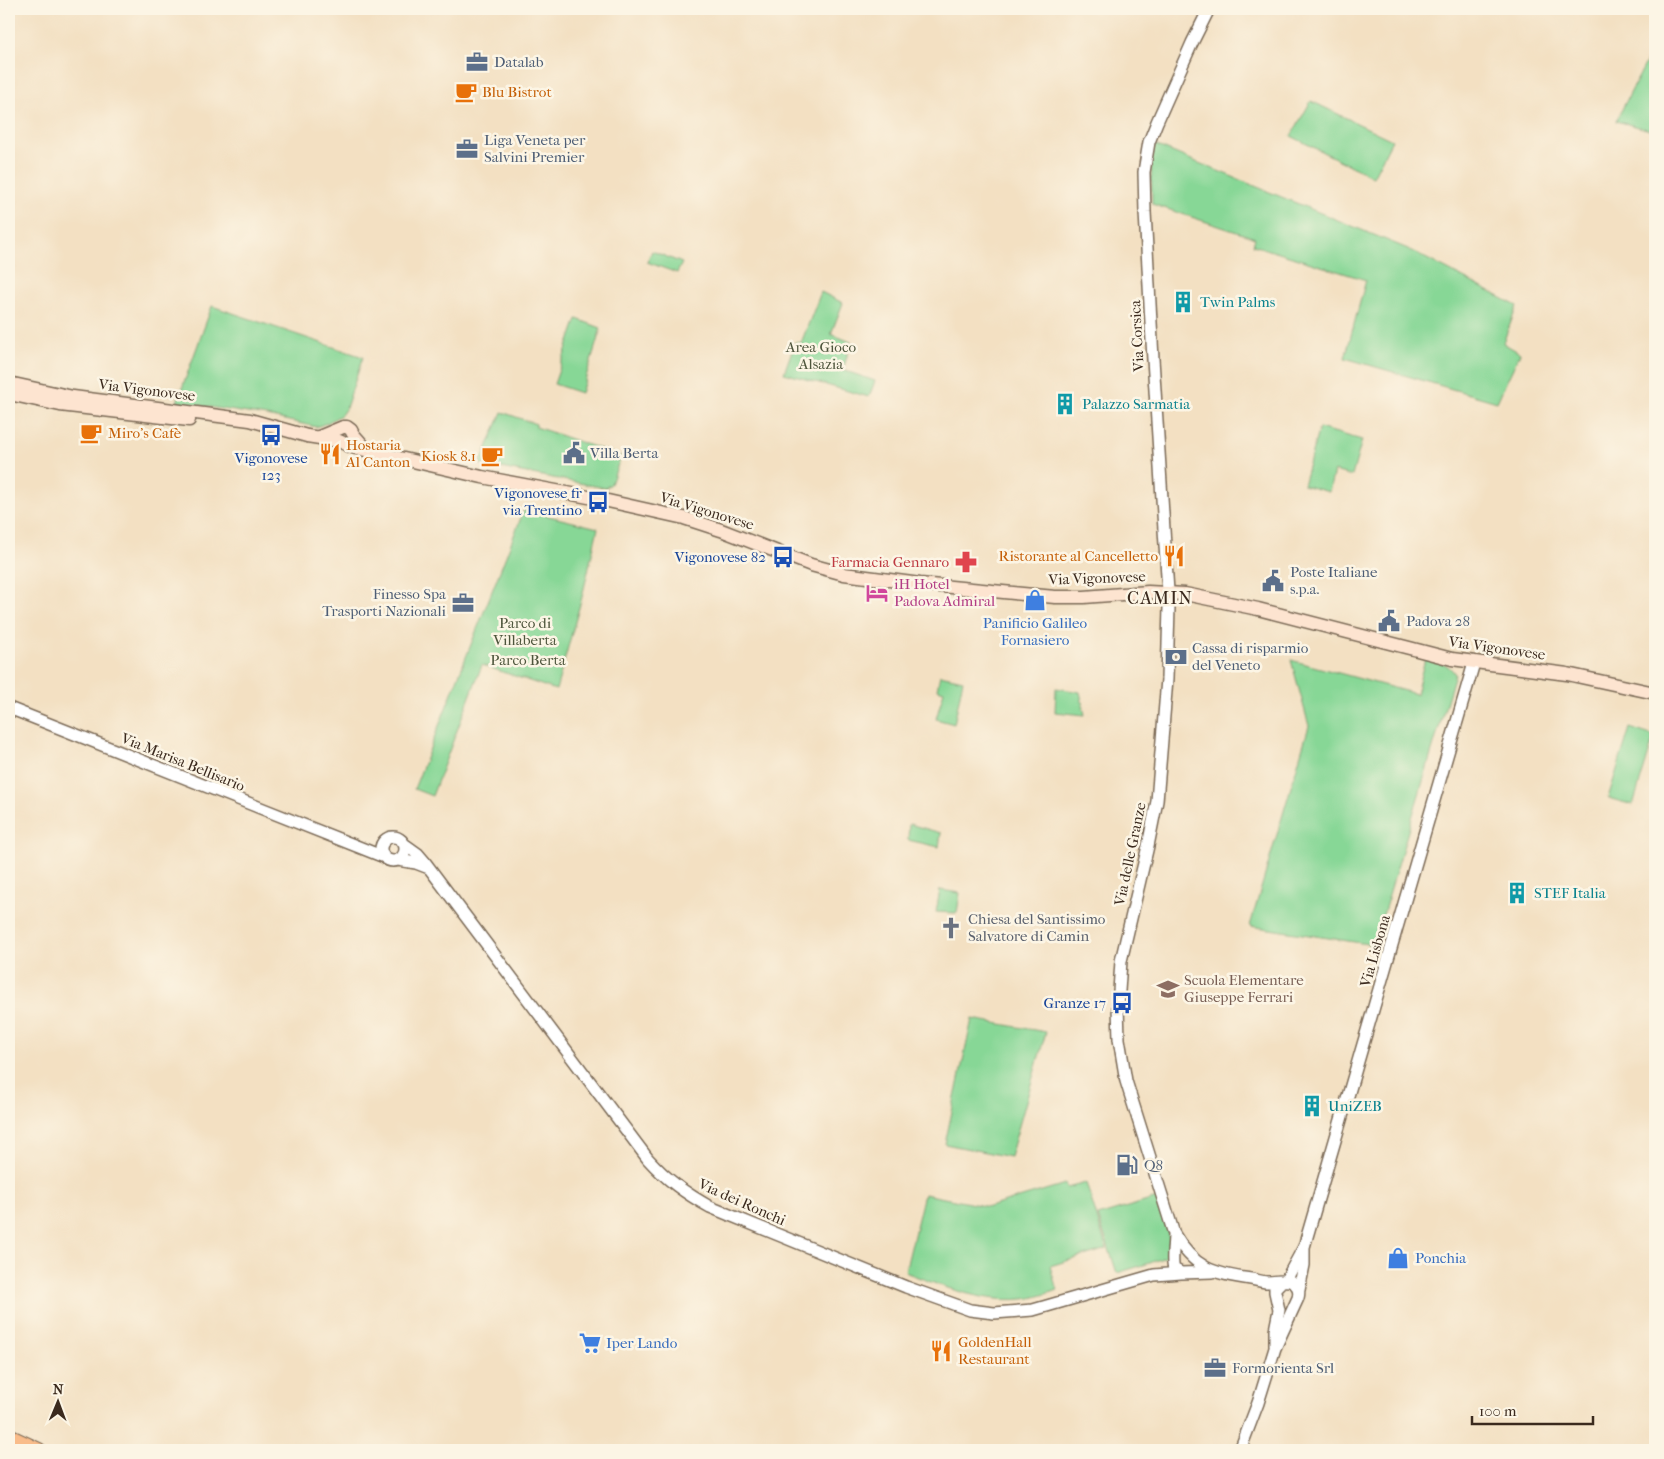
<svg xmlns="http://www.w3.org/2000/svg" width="1664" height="1459" viewBox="0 0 1664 1459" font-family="'IM FELL French Canon',serif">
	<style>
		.green { fill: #87d796; stroke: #61805a }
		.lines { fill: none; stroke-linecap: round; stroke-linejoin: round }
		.tertiary-casing { stroke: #7b6a57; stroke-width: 14 }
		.secondary-casing { stroke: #7b6a57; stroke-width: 15 }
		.primary-casing { stroke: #7b6a57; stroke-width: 16 }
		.tertiary { stroke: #fff; stroke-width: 11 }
		.secondary { stroke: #fde4d0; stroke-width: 12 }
		.primary { stroke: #f9bc8a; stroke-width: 14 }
		.labels { text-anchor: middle; stroke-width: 5; stroke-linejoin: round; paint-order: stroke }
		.service-label { font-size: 15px; fill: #4e5e75; stroke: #fcf5e5; text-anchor: start }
		.food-label { font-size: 15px; fill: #c56008; stroke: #fcf5e5; text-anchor: start }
		.culture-label { font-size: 15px; fill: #0d838f; stroke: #fcf5e5; text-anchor: start }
		.street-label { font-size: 15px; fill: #3b2a1e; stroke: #fcf5e5 }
		.park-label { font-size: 15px; fill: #4e553c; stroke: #fcf5e5 }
		.transit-label { font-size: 15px; fill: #164399; stroke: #fcf5e5; text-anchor: end }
		.health-label { font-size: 15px; fill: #be3a42; stroke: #fcf5e5; text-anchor: end }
		.hotel-label { font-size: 15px; fill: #b23c85; stroke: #fcf5e5; text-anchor: start }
		.shop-label { font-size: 15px; fill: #366cbe; stroke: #fcf5e5; text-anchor: start }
		.worship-label { font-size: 15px; fill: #5b616d; stroke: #fcf5e5; text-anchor: start }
		.education-label { font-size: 15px; fill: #785e54; stroke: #fcf5e5; text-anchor: start }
		.quarter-label { font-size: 18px; letter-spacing: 1px; fill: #3b2a1e; stroke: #fcf5e5 }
	</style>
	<rect width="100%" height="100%" fill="#fcf5e5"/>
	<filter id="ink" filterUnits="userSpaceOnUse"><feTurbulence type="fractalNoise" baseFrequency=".02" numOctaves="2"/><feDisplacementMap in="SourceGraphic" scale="10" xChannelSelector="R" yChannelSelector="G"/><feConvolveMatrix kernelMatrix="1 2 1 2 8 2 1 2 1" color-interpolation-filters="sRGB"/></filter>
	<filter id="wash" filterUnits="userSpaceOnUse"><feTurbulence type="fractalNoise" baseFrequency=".0096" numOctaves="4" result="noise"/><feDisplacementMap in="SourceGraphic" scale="20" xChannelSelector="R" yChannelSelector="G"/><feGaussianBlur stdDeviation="1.12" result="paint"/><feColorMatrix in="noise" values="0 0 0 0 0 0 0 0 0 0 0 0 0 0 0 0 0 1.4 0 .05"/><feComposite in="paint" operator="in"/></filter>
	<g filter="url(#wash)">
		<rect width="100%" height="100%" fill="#f3e0c2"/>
		<path class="green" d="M 1655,45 L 1655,128 L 1654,131 L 1616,121 Z
			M 1311,101 L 1392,140 L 1373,177 L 1291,136 Z
			M 1155,145 L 1408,249 L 1517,306 L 1503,343 L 1520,353 L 1497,402 L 1345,358 L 1366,280 L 1253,245 L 1255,238 L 1152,204 L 1151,163 Z
			M 652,251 L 682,263 L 677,273 L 647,262 Z
			M 821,292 L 843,303 L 831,334 L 851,342 L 843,370 L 875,381 L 869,397 L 784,373 L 795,342 L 801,343 Z
			M 212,306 L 363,357 L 346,408 L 341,415 L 327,423 L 316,427 L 267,416 L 177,402 Z
			M 577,319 L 601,328 L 581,393 L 554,384 Z
			M 502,412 L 536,424 L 536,427 L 621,456 L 611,484 L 605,488 L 480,464 Z
			M 1319,428 L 1362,440 L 1352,476 L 1334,471 L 1329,492 L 1303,485 Z
			M 524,510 L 598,528 L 582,597 L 556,690 L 482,665 L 432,796 L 414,789 Z
			M 1425,659 C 1437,662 1448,662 1455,674 L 1374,945 L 1250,926 L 1309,726 L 1291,660 L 1416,694 Z
			M 940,675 L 963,680 L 954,724 L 936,719 L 944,691 L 937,689 Z
			M 1056,688 L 1080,692 L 1085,715 L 1055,712 Z
			M 1630,728 L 1654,736 L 1633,805 L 1608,798 Z
			M 909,824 L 941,833 L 939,847 L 908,840 Z
			M 940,890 L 960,893 L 957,913 L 936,912 Z
			M 972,1019 L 1046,1032 L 1010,1157 L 945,1144 Z
			M 1086,1183 L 1107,1249 L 1050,1266 L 1057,1290 C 1049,1293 1040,1296 1031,1298 C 987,1305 946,1288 905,1272 L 924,1194 L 989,1207 L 1065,1184 L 1067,1188 Z
			M 1157,1198 L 1173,1248 L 1170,1255 L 1150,1263 L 1117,1273 L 1098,1216 Z"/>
	</g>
	<g filter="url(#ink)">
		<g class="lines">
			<g class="tertiary-casing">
				<path id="tertiary" d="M 1209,9 L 1192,43 L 1157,122 L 1149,142 L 1144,172 L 1145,212 L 1153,359 L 1169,607 L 1167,679 L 1157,801 L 1148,846 L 1121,961 L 1118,1006 L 1119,1039 L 1126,1081 L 1174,1234 C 1194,1268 1213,1274 1251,1279 C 1257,1280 1262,1282 1267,1282 C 1275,1282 1283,1280 1290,1281 C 1298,1284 1300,1290 1298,1298 L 1275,1348 L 1258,1403 L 1240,1450
					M 9,708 L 384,857
					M381 849a12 12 0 1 1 24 0a12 12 0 1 1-24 0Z
					M 404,844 L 418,854 L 424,861 L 648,1159 C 667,1180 685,1193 710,1207 L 906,1287 L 970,1310 L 994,1313 L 1033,1310 L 1154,1275 L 1181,1273
					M 398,860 L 416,863 L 429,868
					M 1174,1235 C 1174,1244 1171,1262 1174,1269 L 1181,1273 L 1212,1272
					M 1286,1280 L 1304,1247
					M 1299,1290 L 1304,1265 L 1304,1247 L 1474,663
					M 1275,1346 L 1275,1330 L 1279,1310 L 1275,1292 L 1275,1288 L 1282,1281"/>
			</g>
			<g class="secondary-casing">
				<path id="secondary" d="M 9,383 L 73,397 L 250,420 L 307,436 L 339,441 L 352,447 L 482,477 L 599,499 L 684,518 L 721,530 L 811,565 L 844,574 L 920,584 L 1055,597 L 1084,597 L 1148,592 L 1185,594 L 1258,609 L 1452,659 L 1567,674 L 1655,693
					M 9,394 L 60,405 L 189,420
					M 319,437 L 343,427 L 347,427 L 351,430 L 353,434 L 368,451"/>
			</g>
			<g class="primary-casing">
				<path id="primary" d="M 9,1436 L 39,1450"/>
			</g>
			<use href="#tertiary" class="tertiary"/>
			<use href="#secondary" class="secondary"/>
			<use href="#primary" class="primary"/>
		</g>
	</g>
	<defs>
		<g id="office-bare" transform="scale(1.725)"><path d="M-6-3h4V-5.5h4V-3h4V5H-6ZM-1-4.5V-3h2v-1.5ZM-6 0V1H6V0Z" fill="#5c6f8a" stroke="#fcf5e5" stroke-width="2.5" paint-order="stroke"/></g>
		<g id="cafe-bare" transform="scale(1.725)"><path d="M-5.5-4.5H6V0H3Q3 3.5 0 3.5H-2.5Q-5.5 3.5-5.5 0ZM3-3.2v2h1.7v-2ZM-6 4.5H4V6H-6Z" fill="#e8710a" stroke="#fcf5e5" stroke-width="2.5" paint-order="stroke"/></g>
		<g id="building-bare" transform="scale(1.725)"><path d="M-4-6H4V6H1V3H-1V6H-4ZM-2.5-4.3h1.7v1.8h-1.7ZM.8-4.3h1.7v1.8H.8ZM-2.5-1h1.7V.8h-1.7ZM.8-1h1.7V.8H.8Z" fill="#0f9aa8" stroke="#fcf5e5" stroke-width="2.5" paint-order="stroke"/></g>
		<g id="bus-bare" transform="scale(1.725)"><path d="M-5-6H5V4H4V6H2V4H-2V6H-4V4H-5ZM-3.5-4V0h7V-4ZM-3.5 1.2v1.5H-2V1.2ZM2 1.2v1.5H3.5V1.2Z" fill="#1a4fb4" stroke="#fcf5e5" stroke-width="2.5" paint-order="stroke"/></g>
		<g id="civic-bare" transform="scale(1.725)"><path d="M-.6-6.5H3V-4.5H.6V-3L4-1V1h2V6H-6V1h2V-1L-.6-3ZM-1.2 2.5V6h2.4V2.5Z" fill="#5c6f8a" stroke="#fcf5e5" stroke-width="2.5" paint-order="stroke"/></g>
		<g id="restaurant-bare" transform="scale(1.725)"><path d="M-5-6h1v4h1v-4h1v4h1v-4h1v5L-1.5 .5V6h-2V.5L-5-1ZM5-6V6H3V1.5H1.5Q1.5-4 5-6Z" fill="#e8710a" stroke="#fcf5e5" stroke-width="2.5" paint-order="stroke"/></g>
		<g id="pharmacy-bare" transform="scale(1.725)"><path d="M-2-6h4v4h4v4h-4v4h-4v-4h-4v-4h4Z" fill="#e0444e" stroke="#fcf5e5" stroke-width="2.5" paint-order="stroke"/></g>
		<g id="hotel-bare" transform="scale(1.725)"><path d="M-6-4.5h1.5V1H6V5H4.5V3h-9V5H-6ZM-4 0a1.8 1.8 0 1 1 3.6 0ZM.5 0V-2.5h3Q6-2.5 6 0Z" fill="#d1479c" stroke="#fcf5e5" stroke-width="2.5" paint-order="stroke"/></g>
		<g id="shop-bare" transform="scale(1.725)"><path d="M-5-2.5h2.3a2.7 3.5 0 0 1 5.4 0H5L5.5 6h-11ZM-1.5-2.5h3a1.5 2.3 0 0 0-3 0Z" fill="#3f7fe0" stroke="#fcf5e5" stroke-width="2.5" paint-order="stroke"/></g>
		<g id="bank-bare" transform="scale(1.725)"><path d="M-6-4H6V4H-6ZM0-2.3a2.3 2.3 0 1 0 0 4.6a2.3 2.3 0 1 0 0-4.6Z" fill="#5c6f8a" stroke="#fcf5e5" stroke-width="2.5" paint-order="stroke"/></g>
		<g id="church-bare" transform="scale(1.725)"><path d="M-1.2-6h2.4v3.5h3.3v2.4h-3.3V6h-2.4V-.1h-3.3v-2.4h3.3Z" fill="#6b7280" stroke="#fcf5e5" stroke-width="2.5" paint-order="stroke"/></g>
		<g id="school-bare" transform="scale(1.725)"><path d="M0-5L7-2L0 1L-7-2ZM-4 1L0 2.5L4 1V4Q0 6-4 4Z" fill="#8d6e63" stroke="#fcf5e5" stroke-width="2.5" paint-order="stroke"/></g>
		<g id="fuel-bare" transform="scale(1.725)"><path d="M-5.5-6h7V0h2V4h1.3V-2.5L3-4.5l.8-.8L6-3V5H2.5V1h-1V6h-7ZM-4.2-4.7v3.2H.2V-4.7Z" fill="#5c6f8a" stroke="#fcf5e5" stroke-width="2.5" paint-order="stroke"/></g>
		<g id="supermarket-bare" transform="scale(1.725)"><path d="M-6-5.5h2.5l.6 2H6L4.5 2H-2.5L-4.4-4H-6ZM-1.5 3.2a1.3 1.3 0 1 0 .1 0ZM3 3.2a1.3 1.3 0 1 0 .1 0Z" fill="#3f7fe0" stroke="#fcf5e5" stroke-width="2.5" paint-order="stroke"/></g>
	</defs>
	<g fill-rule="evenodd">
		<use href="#office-bare" x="477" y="62"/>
		<use href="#cafe-bare" x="466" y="92"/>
		<use href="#office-bare" x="467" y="149"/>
		<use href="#building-bare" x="1183" y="302"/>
		<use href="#building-bare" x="1065" y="404"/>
		<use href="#cafe-bare" x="91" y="433"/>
		<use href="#bus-bare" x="271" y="435"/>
		<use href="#civic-bare" x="574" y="453"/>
		<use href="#restaurant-bare" x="330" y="454"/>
		<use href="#cafe-bare" x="492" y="456"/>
		<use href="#bus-bare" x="598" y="502"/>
		<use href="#restaurant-bare" x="1174" y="556"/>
		<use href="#bus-bare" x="783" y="557"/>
		<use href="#pharmacy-bare" x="966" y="562"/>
		<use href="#civic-bare" x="1273" y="581"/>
		<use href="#hotel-bare" x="877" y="593"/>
		<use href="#shop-bare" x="1035" y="600"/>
		<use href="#office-bare" x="463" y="603"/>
		<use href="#civic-bare" x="1389" y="621"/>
		<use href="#bank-bare" x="1176" y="657"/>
		<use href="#building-bare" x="1517" y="893"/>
		<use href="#church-bare" x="951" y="928"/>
		<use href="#school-bare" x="1168" y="989"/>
		<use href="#bus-bare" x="1122" y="1003"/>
		<use href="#building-bare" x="1312" y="1106"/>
		<use href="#fuel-bare" x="1127" y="1165"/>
		<use href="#shop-bare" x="1398" y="1258"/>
		<use href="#supermarket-bare" x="590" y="1343"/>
		<use href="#restaurant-bare" x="941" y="1351"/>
		<use href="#office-bare" x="1215" y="1368"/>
	</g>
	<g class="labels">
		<g class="service-label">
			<text x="494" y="67">Datalab</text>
			<text x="484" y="145">Liga Veneta per<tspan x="484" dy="17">Salvini Premier</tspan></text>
			<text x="590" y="458">Villa Berta</text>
			<text x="1290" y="577">Poste Italiane<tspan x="1290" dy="17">s.p.a.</tspan></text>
			<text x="446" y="599" text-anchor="end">Finesso Spa<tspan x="446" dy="17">Trasporti Nazionali</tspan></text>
			<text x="1406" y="626">Padova 28</text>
			<text x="1192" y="653">Cassa di risparmio<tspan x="1192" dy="17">del Veneto</tspan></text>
			<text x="1144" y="1170">Q8</text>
			<text x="1232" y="1373">Formorienta Srl</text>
		</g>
		<g class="food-label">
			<text x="482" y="97">Blu Bistrot</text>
			<text x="108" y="438">Miro's Cafè</text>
			<text x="346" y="450">Hostaria<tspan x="346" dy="17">Al Canton</tspan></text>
			<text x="476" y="461" text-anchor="end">Kiosk 8.1</text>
			<text x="1158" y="561" text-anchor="end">Ristorante al Cancelletto</text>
			<text x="958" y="1347">GoldenHall<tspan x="958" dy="17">Restaurant</tspan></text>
		</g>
		<g class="culture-label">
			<text x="1200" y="307">Twin Palms</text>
			<text x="1082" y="409">Palazzo Sarmatia</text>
			<text x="1534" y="898">STEF Italia</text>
			<text x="1328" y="1111">UniZEB</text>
		</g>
		<g class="street-label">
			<text transform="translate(1137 336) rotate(-93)" y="5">Via Corsica</text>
			<text transform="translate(147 390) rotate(7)" y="5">Via Vigonovese</text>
			<text transform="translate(707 511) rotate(17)" y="5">Via Vigonovese</text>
			<text transform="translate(1097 578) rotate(-2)" y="5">Via Vigonovese</text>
			<text transform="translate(1497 648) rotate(8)" y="5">Via Vigonovese</text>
			<text transform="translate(183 762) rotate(22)" y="5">Via Marisa Bellisario</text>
			<text transform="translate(1130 854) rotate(-78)" y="5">Via delle Granze</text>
			<text transform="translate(1375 951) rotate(-74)" y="5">Via Lisbona</text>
			<text transform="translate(742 1202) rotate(24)" y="5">Via dei Ronchi</text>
		</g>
		<g class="park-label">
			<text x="821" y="352">Area Gioco<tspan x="821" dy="17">Alsazia</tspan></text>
			<text x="525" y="628">Parco di<tspan x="525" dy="17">Villaberta</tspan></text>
			<text x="528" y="665">Parco Berta</text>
		</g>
		<g class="transit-label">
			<text x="271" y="463" text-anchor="middle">Vigonovese<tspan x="271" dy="17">123</tspan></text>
			<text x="582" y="498">Vigonovese fr<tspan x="582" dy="17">via Trentino</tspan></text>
			<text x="766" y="562">Vigonovese 82</text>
			<text x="1106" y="1008">Granze 17</text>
		</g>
		<g class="health-label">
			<text x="949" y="567">Farmacia Gennaro</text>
		</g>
		<g class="hotel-label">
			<text x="894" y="589">iH Hotel<tspan x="894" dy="17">Padova Admiral</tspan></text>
		</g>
		<g class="shop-label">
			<text x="1035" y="628" text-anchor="middle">Panificio Galileo<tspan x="1035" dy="17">Fornasiero</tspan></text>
			<text x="1415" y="1263">Ponchia</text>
			<text x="606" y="1348">Iper Lando</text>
		</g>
		<g class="worship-label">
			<text x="968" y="924">Chiesa del Santissimo<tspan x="968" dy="17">Salvatore di Camin</tspan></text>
		</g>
		<g class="education-label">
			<text x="1184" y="985">Scuola Elementare<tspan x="1184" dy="17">Giuseppe Ferrari</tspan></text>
		</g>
		<g class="quarter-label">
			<text x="1160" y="604">CAMIN</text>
		</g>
	</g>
	<rect width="1664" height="1459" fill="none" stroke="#fcf5e5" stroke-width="30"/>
	<g transform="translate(58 1402) rotate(1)" stroke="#fcf5e5" stroke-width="4" paint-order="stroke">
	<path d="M0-4L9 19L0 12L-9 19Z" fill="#3b2a1e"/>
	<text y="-8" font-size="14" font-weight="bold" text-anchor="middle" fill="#3b2a1e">N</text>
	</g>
	<path d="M1472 1416v8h121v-8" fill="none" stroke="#3b2a1e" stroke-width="2.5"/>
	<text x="1479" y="1416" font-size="15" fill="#3b2a1e" stroke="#fcf5e5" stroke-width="4" paint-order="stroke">100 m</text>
</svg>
